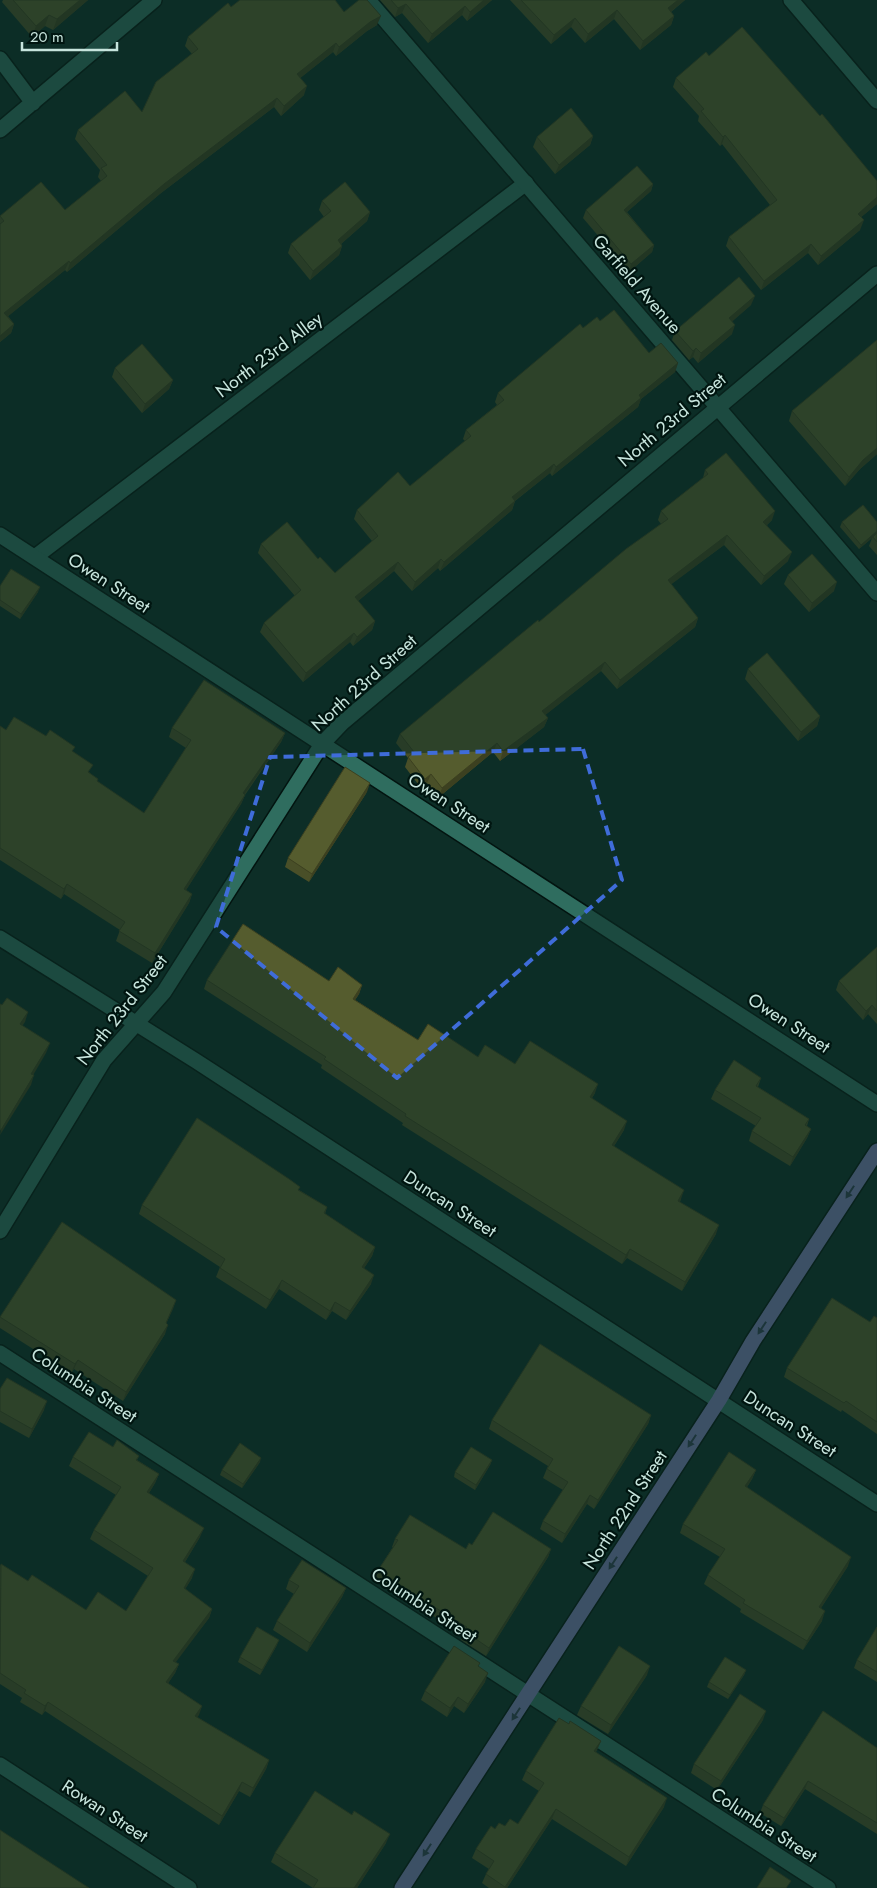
<svg xmlns="http://www.w3.org/2000/svg" width="877" height="1888" viewBox="0 0 877 1888" font-family="Jost,sans-serif">
	<style>
		.lines { fill: none; stroke-linecap: round; stroke-linejoin: round }
		.lane-casing { stroke: #031410; stroke-width: 18 }
		.street-casing { stroke: #031410; stroke-width: 18 }
		.primary-casing { stroke: #031410; stroke-width: 18 }
		.lane { stroke: #2f6d5f; stroke-width: 15 }
		.street { stroke: #2f6d5f; stroke-width: 15 }
		.primary { stroke: #757bb2; stroke-width: 15 }
		.wall { fill: #494f28 }
		.shaded-wall { fill: #3c4020 }
		.building { fill: #555c2e; stroke: #3c4020 }
		.oneway { fill: #2f3e51 }
		.marked { fill: none; stroke: #3f6cd9; stroke-width: 4; stroke-dasharray: 10 6; stroke-linejoin: round }
		.labels { text-anchor: middle; stroke-width: 4.5; stroke-linejoin: round; paint-order: stroke }
		.street-label { font-size: 18px; fill: #c7e5dd; stroke: #001510 }
	</style>
	<rect width="100%" height="100%" fill="#0d2e27"/>
	<g class="lines">
		<g class="lane-casing">
			<path id="lane" d="M 35,557 L 526,183"/>
		</g>
		<g class="street-casing">
			<path id="street" d="M 368,0 L 877,593
				M 791,0 L 877,101
				M 0,59 L 33,103
				M 0,130 L 154,0
				M 0,535 L 877,1104
				M 0,938 L 196,1061 L 877,1504
				M 0,1231 L 104,1060 L 164,992 L 322,744 L 342,723 L 877,274
				M 0,1353 L 828,1888
				M 0,1765 L 189,1888"/>
		</g>
		<g class="primary-casing">
			<path id="primary" d="M 402,1888 L 719,1400 L 753,1341 L 877,1151"/>
		</g>
		<use href="#lane" class="lane"/>
		<use href="#street" class="street"/>
		<use href="#primary" class="primary"/>
	</g>
	<path class="wall" d="M 3,0 L 88,0 L 53,30 L 45,26 L 32,37 L 2,2 Z
		M 380,0 L 492,0 L 467,21 L 462,15 L 428,43 L 402,13 L 395,17 Z
		M 510,0 L 685,0 L 671,12 L 674,16 L 671,25 L 640,50 L 614,19 L 585,43 L 571,27 L 551,44 Z
		M 231,7 L 344,12 L 377,25 L 367,31 L 336,56 L 333,52 L 300,78 L 304,95 L 281,116 L 274,107 L 161,193 L 67,272 L 65,270 L 8,316 L 14,324 L 11,333 L 0,342 L 0,216 L 65,210 L 101,181 L 98,177 L 100,170 L 75,139 L 78,130 L 142,112 L 192,54 L 185,46 L 188,37 Z
		M 709,56 L 877,181 L 877,204 L 861,217 L 860,230 L 818,265 L 808,253 L 761,290 L 726,246 L 729,237 L 770,205 L 722,144 L 720,146 L 698,121 L 699,116 L 673,87 L 676,78 Z
		M 593,136 L 590,145 L 555,174 L 533,147 L 537,137 Z
		M 653,184 L 651,191 L 627,212 L 654,245 L 652,252 L 629,272 L 583,218 L 586,210 Z
		M 322,201 L 370,212 L 367,221 L 341,244 L 342,246 L 339,255 L 310,280 L 288,253 L 291,244 L 324,217 L 319,210 Z
		M 751,305 L 732,321 L 732,334 L 698,363 L 693,357 L 689,360 L 672,340 L 675,331 Z
		M 600,321 L 649,353 L 678,363 L 675,372 L 641,399 L 638,407 L 552,476 L 550,473 L 515,501 L 512,510 L 440,571 L 438,568 L 412,591 L 394,571 L 358,601 L 375,621 L 372,630 L 353,646 L 350,642 L 303,682 L 260,632 L 264,623 L 295,596 L 258,553 L 261,544 L 318,559 L 335,573 L 372,541 L 354,519 L 357,510 L 410,486 L 465,441 L 463,439 L 466,430 L 497,405 L 495,402 L 498,393 L 583,328 Z
		M 877,340 L 877,454 L 860,469 L 845,486 L 789,421 L 792,411 Z
		M 115,368 L 173,380 L 169,389 L 142,413 L 112,377 Z
		M 705,470 L 772,520 L 767,525 L 788,561 L 761,585 L 724,545 L 671,584 L 698,618 L 695,627 L 617,689 L 601,671 L 545,715 L 548,718 L 544,727 L 500,761 L 493,752 L 439,797 L 427,783 L 421,788 L 405,767 L 408,758 L 396,743 L 400,734 L 661,524 L 658,520 L 661,511 L 703,478 Z
		M 842,522 L 877,522 L 877,555 L 869,546 L 872,538 L 859,549 L 840,527 Z
		M 788,575 L 834,591 L 809,612 L 784,584 Z
		M 0,586 L 38,592 L 20,619 L 0,606 Z
		M 748,669 L 820,716 L 817,726 L 798,741 L 745,679 Z
		M 0,726 L 6,730 L 46,736 L 73,752 L 97,782 L 144,813 L 186,748 L 169,737 L 172,728 L 285,733 L 281,742 L 245,795 L 241,804 L 186,890 L 192,894 L 189,903 L 152,963 L 116,941 L 120,930 L 64,894 L 61,899 L 0,860 Z
		M 367,792 L 309,882 L 285,867 L 288,858 Z
		M 877,947 L 877,1024 L 868,1014 L 863,1020 L 836,990 L 839,981 Z
		M 207,980 L 329,981 L 362,985 L 359,994 L 355,1000 L 418,1040 L 478,1057 L 515,1064 L 595,1093 L 592,1098 L 624,1130 L 614,1146 L 681,1199 L 680,1202 L 716,1234 L 682,1291 L 627,1258 L 622,1264 L 402,1125 L 403,1123 L 321,1068 L 322,1065 L 204,989 Z
		M 761,1078 L 758,1087 L 809,1119 L 807,1126 L 811,1129 L 807,1138 L 790,1166 L 749,1141 L 752,1131 L 756,1126 L 711,1099 L 715,1090 Z
		M 299,1190 L 327,1207 L 325,1214 L 375,1247 L 372,1256 L 364,1268 L 371,1284 L 346,1320 L 332,1311 L 326,1320 L 279,1289 L 266,1309 L 216,1277 L 220,1267 L 139,1214 L 142,1205 Z
		M 176,1300 L 166,1324 L 165,1334 L 123,1401 L 74,1369 L 71,1373 L 0,1328 L 0,1317 Z
		M 877,1318 L 877,1434 L 842,1410 L 841,1412 L 784,1377 L 787,1368 Z
		M 0,1389 L 44,1410 L 29,1438 L 0,1422 Z
		M 651,1415 L 648,1424 L 594,1509 L 587,1504 L 562,1543 L 540,1529 L 543,1521 L 563,1490 L 543,1478 L 548,1466 L 489,1429 L 492,1420 Z
		M 113,1447 L 139,1456 L 137,1460 L 159,1474 L 155,1483 L 149,1493 L 200,1537 L 185,1562 L 192,1578 L 185,1589 L 212,1609 L 209,1618 L 175,1662 L 179,1664 L 175,1673 L 168,1683 L 202,1706 L 197,1717 L 269,1760 L 266,1769 L 250,1797 L 239,1791 L 219,1825 L 45,1711 L 42,1715 L 20,1702 L 22,1698 L 0,1684 L 0,1565 L 28,1581 L 86,1610 L 126,1611 L 148,1576 L 90,1539 L 94,1530 L 116,1495 L 69,1466 L 73,1457 Z
		M 492,1460 L 490,1465 L 475,1490 L 454,1477 L 455,1472 Z
		M 260,1462 L 242,1488 L 220,1475 L 222,1470 Z
		M 756,1470 L 752,1479 L 747,1487 L 848,1566 L 821,1608 L 822,1621 L 803,1650 L 740,1612 L 741,1609 L 704,1584 L 708,1575 L 720,1557 L 680,1533 L 683,1524 Z
		M 395,1539 L 466,1549 L 472,1545 L 551,1549 L 548,1557 L 486,1656 L 461,1640 L 463,1634 L 374,1580 L 377,1572 L 393,1547 L 392,1547 Z
		M 289,1580 L 346,1588 L 342,1597 L 307,1652 L 273,1630 L 277,1621 L 294,1594 L 286,1589 Z
		M 877,1627 L 877,1682 L 854,1668 L 857,1660 Z
		M 277,1645 L 260,1675 L 238,1662 L 240,1657 Z
		M 478,1666 L 485,1682 L 464,1713 L 454,1706 L 447,1717 L 421,1700 L 425,1691 Z
		M 746,1670 L 744,1675 L 728,1699 L 707,1687 L 709,1682 Z
		M 647,1675 L 608,1734 L 577,1715 L 581,1706 Z
		M 823,1711 L 877,1748 L 877,1834 L 805,1789 L 781,1826 L 760,1813 L 763,1805 Z
		M 763,1720 L 717,1790 L 691,1773 L 694,1764 Z
		M 569,1724 L 601,1741 L 596,1752 L 664,1807 L 626,1866 L 552,1819 L 507,1888 L 489,1888 L 482,1883 L 486,1874 L 489,1869 L 472,1858 L 476,1849 L 495,1829 L 518,1824 L 539,1791 L 522,1780 L 526,1771 Z
		M 352,1815 L 386,1843 L 357,1888 L 313,1888 L 271,1862 L 275,1853 Z"/>
	<path class="shaded-wall" d="M 80,0 L 88,0 L 53,30 L 57,19 Z
		M 484,0 L 492,0 L 467,21 L 470,12 Z
		M 678,0 L 685,0 L 664,17 L 668,8 Z
		M 406,4 L 402,13 L 395,17 L 398,8 Z
		M 465,6 L 462,15 L 428,43 L 432,34 Z
		M 617,10 L 614,19 L 585,43 L 588,34 Z
		M 49,15 L 45,26 L 32,37 L 36,26 Z
		M 381,16 L 377,25 L 367,31 L 336,56 L 339,47 L 370,22 Z
		M 674,16 L 671,25 L 640,50 L 643,41 Z
		M 575,18 L 571,27 L 551,44 L 554,35 Z
		M 336,43 L 333,52 L 294,83 L 297,74 Z
		M 307,86 L 304,95 L 281,116 L 284,106 Z
		M 277,98 L 274,107 L 161,193 L 67,272 L 70,263 L 164,184 Z
		M 725,135 L 722,144 L 720,146 L 723,137 Z
		M 593,136 L 590,145 L 555,174 L 559,165 Z
		M 653,184 L 651,191 L 621,217 L 624,210 Z
		M 877,197 L 877,204 L 854,223 L 858,214 Z
		M 370,212 L 367,221 L 334,250 L 338,240 Z
		M 864,220 L 860,230 L 818,265 L 821,256 Z
		M 811,244 L 808,253 L 761,290 L 764,281 Z
		M 654,245 L 652,252 L 629,272 L 631,264 Z
		M 342,246 L 339,255 L 310,280 L 313,271 Z
		M 69,261 L 65,270 L 1,322 L 4,313 Z
		M 755,296 L 751,305 L 726,327 L 729,318 Z
		M 14,324 L 11,333 L 0,342 L 0,336 Z
		M 735,325 L 732,334 L 698,363 L 701,353 Z
		M 696,348 L 693,357 L 689,360 L 693,351 Z
		M 678,363 L 675,372 L 641,399 L 638,407 L 552,476 L 556,467 L 639,395 Z
		M 173,380 L 169,389 L 142,413 L 145,404 Z
		M 877,448 L 877,454 L 860,469 L 845,486 L 849,477 L 863,460 Z
		M 554,464 L 550,473 L 508,506 L 512,497 Z
		M 515,501 L 512,510 L 440,571 L 444,562 Z
		M 775,511 L 772,520 L 760,531 L 763,522 Z
		M 877,531 L 877,534 L 859,549 L 861,545 Z
		M 727,535 L 724,545 L 665,589 L 668,580 Z
		M 792,552 L 788,561 L 761,585 L 764,576 Z
		M 441,559 L 438,568 L 412,591 L 415,582 Z
		M 398,562 L 394,571 L 352,606 L 355,597 Z
		M 837,582 L 834,591 L 809,612 L 812,603 Z
		M 40,587 L 38,592 L 20,619 L 21,614 Z
		M 698,618 L 695,627 L 617,689 L 620,680 Z
		M 375,621 L 372,630 L 353,646 L 357,637 Z
		M 354,633 L 350,642 L 303,682 L 306,673 Z
		M 605,662 L 601,671 L 539,720 L 542,711 Z
		M 820,716 L 817,726 L 798,741 L 801,732 Z
		M 548,718 L 544,727 L 500,761 L 503,751 Z
		M 285,733 L 281,742 L 239,802 L 243,793 Z
		M 497,743 L 493,752 L 439,797 L 442,788 Z
		M 431,774 L 427,783 L 421,788 L 425,779 Z
		M 370,783 L 367,792 L 309,882 L 312,874 Z
		M 245,795 L 241,804 L 181,898 L 184,889 Z
		M 67,884 L 64,894 L 61,899 L 64,889 Z
		M 192,894 L 189,903 L 152,963 L 155,953 Z
		M 362,985 L 359,994 L 350,1008 L 353,999 Z
		M 872,1005 L 868,1014 L 863,1020 L 866,1011 Z
		M 28,1012 L 25,1022 L 17,1034 L 20,1024 Z
		M 50,1043 L 46,1053 L 28,1084 L 31,1074 Z
		M 34,1075 L 31,1085 L 0,1135 L 1,1130 Z
		M 598,1084 L 595,1093 L 587,1106 L 590,1097 Z
		M 627,1121 L 624,1130 L 609,1154 L 612,1145 Z
		M 811,1129 L 807,1138 L 790,1166 L 793,1157 Z
		M 684,1190 L 681,1199 L 675,1210 L 678,1201 Z
		M 719,1225 L 716,1234 L 682,1291 L 685,1282 Z
		M 375,1247 L 372,1256 L 359,1276 L 362,1267 Z
		M 630,1249 L 627,1258 L 622,1264 L 626,1255 Z
		M 374,1275 L 371,1284 L 346,1320 L 350,1311 Z
		M 282,1280 L 279,1289 L 266,1309 L 270,1300 Z
		M 176,1300 L 173,1309 L 162,1332 L 166,1323 Z
		M 335,1302 L 332,1311 L 326,1320 L 330,1311 Z
		M 168,1325 L 165,1334 L 123,1401 L 126,1392 Z
		M 78,1360 L 74,1369 L 71,1373 L 75,1364 Z
		M 47,1401 L 44,1410 L 29,1438 L 32,1429 Z
		M 651,1415 L 648,1424 L 594,1509 L 598,1500 Z
		M 261,1458 L 260,1462 L 242,1488 L 243,1484 Z
		M 492,1460 L 490,1465 L 475,1490 L 476,1485 Z
		M 756,1470 L 752,1479 L 742,1495 L 745,1486 Z
		M 159,1474 L 155,1483 L 144,1501 L 147,1492 Z
		M 590,1495 L 587,1504 L 562,1543 L 565,1534 Z
		M 204,1528 L 200,1537 L 180,1570 L 183,1561 Z
		M 551,1549 L 548,1557 L 486,1656 L 489,1648 Z
		M 851,1557 L 848,1566 L 816,1616 L 819,1607 Z
		M 195,1569 L 192,1578 L 181,1596 L 184,1588 Z
		M 346,1588 L 342,1597 L 307,1652 L 310,1643 Z
		M 212,1609 L 209,1618 L 170,1670 L 173,1661 Z
		M 825,1611 L 822,1621 L 803,1650 L 807,1641 Z
		M 279,1640 L 277,1645 L 260,1675 L 262,1670 Z
		M 179,1664 L 175,1673 L 163,1691 L 166,1682 Z
		M 650,1666 L 647,1675 L 608,1734 L 611,1725 Z
		M 746,1670 L 744,1675 L 728,1699 L 730,1695 Z
		M 488,1673 L 485,1682 L 464,1713 L 468,1704 Z
		M 458,1697 L 454,1706 L 447,1717 L 450,1708 Z
		M 48,1702 L 45,1711 L 42,1715 L 45,1706 Z
		M 202,1706 L 199,1715 L 192,1725 L 195,1716 Z
		M 766,1711 L 763,1720 L 717,1790 L 721,1781 Z
		M 601,1741 L 597,1750 L 591,1760 L 594,1751 Z
		M 269,1760 L 266,1769 L 250,1797 L 253,1788 Z
		M 808,1781 L 805,1789 L 781,1826 L 784,1818 Z
		M 242,1782 L 239,1791 L 219,1825 L 222,1816 Z
		M 667,1798 L 664,1807 L 626,1866 L 629,1857 Z
		M 556,1809 L 552,1819 L 507,1888 L 505,1888 Z
		M 390,1834 L 386,1843 L 357,1888 L 354,1888 Z"/>
	<path class="building" d="M 13,0 L 80,0 L 57,19 L 49,15 L 36,26 Z
		M 240,0 L 335,0 L 344,12 L 359,0 L 367,0 L 381,16 L 370,22 L 339,47 L 336,43 L 297,74 L 307,86 L 284,106 L 277,98 L 164,184 L 70,263 L 69,261 L 4,313 L 14,324 L 0,336 L 0,224 L 4,221 L 0,216 L 41,182 L 65,210 L 107,176 L 101,168 L 107,165 L 78,130 L 125,91 L 142,112 L 156,82 L 198,49 L 188,37 L 228,3 L 231,7 Z
		M 391,0 L 484,0 L 470,12 L 465,6 L 432,34 L 406,4 L 398,8 Z
		M 521,0 L 678,0 L 668,8 L 674,16 L 643,41 L 617,10 L 588,34 L 575,18 L 554,35 Z
		M 742,27 L 820,116 L 822,114 L 877,181 L 877,197 L 858,214 L 864,220 L 821,256 L 811,244 L 764,281 L 729,237 L 777,200 L 725,135 L 723,137 L 701,111 L 704,109 L 676,78 L 706,52 L 709,56 Z
		M 571,108 L 593,136 L 559,165 L 537,137 Z
		M 637,166 L 653,184 L 624,210 L 654,245 L 631,264 L 586,210 Z
		M 345,182 L 370,212 L 338,240 L 342,246 L 313,271 L 291,244 L 331,211 L 322,201 Z
		M 739,277 L 755,296 L 729,318 L 735,325 L 701,353 L 696,348 L 693,351 L 675,331 Z
		M 614,310 L 649,353 L 661,343 L 678,363 L 639,395 L 641,398 L 556,467 L 554,464 L 512,497 L 515,501 L 444,562 L 441,559 L 415,582 L 398,562 L 355,597 L 375,621 L 357,637 L 354,633 L 306,673 L 264,623 L 301,590 L 261,544 L 287,522 L 318,559 L 320,557 L 335,573 L 378,536 L 357,510 L 398,472 L 410,486 L 471,436 L 466,430 L 504,400 L 498,393 L 580,324 L 583,328 L 597,317 L 600,321 Z
		M 877,340 L 877,448 L 863,460 L 849,477 L 792,411 Z
		M 142,344 L 173,380 L 145,404 L 115,368 Z
		M 726,453 L 775,511 L 763,522 L 792,552 L 764,576 L 727,535 L 668,580 L 698,618 L 620,680 L 605,662 L 542,711 L 548,718 L 503,751 L 497,743 L 442,788 L 431,774 L 425,779 L 408,757 L 414,752 L 400,734 L 538,620 L 539,622 L 626,549 L 668,519 L 661,511 L 708,474 L 705,470 Z
		M 863,505 L 877,522 L 877,531 L 861,545 L 842,522 Z
		M 877,533 L 877,542 L 873,537 Z
		M 812,554 L 837,582 L 812,603 L 788,575 Z
		M 11,569 L 40,587 L 21,614 L 0,600 L 0,586 Z
		M 767,653 L 820,716 L 801,732 L 748,669 Z
		M 204,680 L 285,733 L 243,793 L 245,795 L 184,889 L 192,894 L 155,953 L 119,931 L 125,922 L 67,884 L 64,889 L 0,848 L 0,726 L 6,730 L 14,717 L 46,736 L 50,730 L 75,747 L 72,751 L 93,765 L 88,772 L 98,779 L 97,781 L 144,813 L 191,740 L 172,728 Z
		M 345,767 L 370,783 L 312,874 L 288,858 Z
		M 243,924 L 329,981 L 338,967 L 362,985 L 353,999 L 418,1040 L 428,1024 L 478,1057 L 485,1045 L 515,1064 L 530,1041 L 598,1084 L 590,1097 L 627,1121 L 612,1145 L 684,1190 L 678,1201 L 719,1225 L 685,1282 L 630,1249 L 626,1255 L 405,1116 L 406,1114 L 324,1059 L 326,1057 L 207,980 Z
		M 877,947 L 877,1011 L 872,1005 L 866,1011 L 839,981 Z
		M 7,998 L 28,1012 L 20,1024 L 50,1043 L 31,1074 L 34,1075 L 1,1130 L 0,1130 L 0,1004 L 2,1005 Z
		M 734,1060 L 761,1078 L 756,1086 L 809,1119 L 805,1125 L 811,1129 L 793,1157 L 752,1131 L 761,1118 L 715,1090 Z
		M 197,1118 L 289,1179 L 300,1187 L 298,1190 L 327,1207 L 324,1213 L 375,1247 L 362,1267 L 374,1275 L 350,1311 L 335,1302 L 330,1311 L 282,1280 L 270,1300 L 220,1268 L 225,1259 L 142,1205 Z
		M 62,1222 L 176,1300 L 166,1323 L 168,1325 L 126,1392 L 78,1360 L 75,1364 L 0,1317 Z
		M 832,1298 L 870,1322 L 874,1316 L 877,1318 L 877,1422 L 846,1401 L 844,1403 L 787,1368 Z
		M 540,1344 L 651,1415 L 598,1500 L 590,1495 L 565,1534 L 543,1521 L 568,1482 L 547,1469 L 553,1459 L 492,1420 Z
		M 7,1378 L 47,1401 L 32,1429 L 0,1411 L 0,1389 Z
		M 89,1432 L 113,1447 L 117,1440 L 139,1456 L 136,1460 L 159,1474 L 147,1492 L 204,1528 L 183,1561 L 195,1569 L 184,1588 L 212,1609 L 173,1661 L 179,1664 L 166,1682 L 202,1706 L 195,1716 L 269,1760 L 253,1788 L 242,1782 L 222,1816 L 48,1702 L 45,1706 L 24,1693 L 26,1690 L 0,1673 L 1,1564 L 28,1581 L 32,1575 L 86,1610 L 98,1592 L 126,1611 L 153,1568 L 94,1530 L 121,1487 L 73,1457 Z
		M 240,1443 L 261,1458 L 243,1484 L 222,1470 Z
		M 471,1447 L 492,1460 L 476,1485 L 455,1472 Z
		M 729,1452 L 756,1470 L 745,1486 L 851,1557 L 819,1607 L 825,1611 L 807,1641 L 743,1603 L 745,1600 L 708,1575 L 725,1549 L 683,1524 Z
		M 493,1512 L 551,1549 L 489,1648 L 464,1631 L 467,1627 L 377,1572 L 398,1540 L 395,1539 L 410,1515 L 466,1549 L 469,1543 L 472,1545 Z
		M 302,1560 L 346,1588 L 310,1643 L 277,1621 L 299,1586 L 289,1580 Z
		M 257,1627 L 279,1640 L 262,1670 L 240,1657 Z
		M 877,1627 L 877,1672 L 857,1660 Z
		M 454,1646 L 480,1663 L 478,1666 L 488,1673 L 468,1704 L 458,1697 L 450,1708 L 425,1691 Z
		M 619,1646 L 650,1666 L 611,1725 L 581,1706 Z
		M 725,1657 L 746,1670 L 730,1695 L 709,1682 Z
		M 740,1694 L 766,1711 L 721,1781 L 694,1764 Z
		M 823,1711 L 877,1748 L 877,1823 L 808,1781 L 784,1818 L 763,1805 Z
		M 559,1718 L 569,1724 L 570,1721 L 601,1741 L 594,1751 L 667,1798 L 629,1857 L 556,1809 L 505,1887 L 486,1874 L 494,1861 L 476,1849 L 491,1826 L 495,1829 L 499,1823 L 505,1826 L 510,1819 L 518,1824 L 544,1783 L 526,1771 Z
		M 315,1791 L 352,1815 L 354,1811 L 390,1834 L 354,1888 L 313,1888 L 318,1880 L 275,1853 Z
		M 0,1830 L 89,1888 L 0,1888 Z
		M 770,1867 L 791,1881 L 786,1888 L 757,1888 Z"/>
	<defs><path id="oneway-solid" d="M-6-.8H1V-3.2L6.5 0L1 3.2V.8H-6Z" transform="scale(1.25)"/></defs>
	<g class="oneway">
		<use href="#oneway-solid" transform="translate(850 1192) rotate(123)"/>
		<use href="#oneway-solid" transform="translate(762 1328) rotate(123)"/>
		<use href="#oneway-solid" transform="translate(692 1441) rotate(123)"/>
		<use href="#oneway-solid" transform="translate(613 1563) rotate(123)"/>
		<use href="#oneway-solid" transform="translate(516 1714) rotate(123)"/>
		<use href="#oneway-solid" transform="translate(427 1850) rotate(123)"/>
	</g>
	<path d="M0 0H877V1888H0ZM 583,749 L 622,880 L 397,1078 L 216,927 L 270,757 Z" fill="#0d2e27" fill-opacity=".55" fill-rule="evenodd"/>
	<path class="marked" d="M 583,749 L 622,880 L 397,1078 L 216,927 L 270,757 Z"/>
	<g class="labels">
		<g class="street-label">
			<text transform="translate(637 284) rotate(49)" y="6">Garfield Avenue</text>
			<text transform="translate(269 355) rotate(-37)" y="6">North 23rd Alley</text>
			<text transform="translate(672 420) rotate(-40)" y="6">North 23rd Street</text>
			<text transform="translate(109 583) rotate(33)" y="6">Owen Street</text>
			<text transform="translate(364 683) rotate(-42)" y="6">North 23rd Street</text>
			<text transform="translate(449 803) rotate(33)" y="6">Owen Street</text>
			<text transform="translate(122 1010) rotate(-52)" y="6">North 23rd Street</text>
			<text transform="translate(789 1023) rotate(33)" y="6">Owen Street</text>
			<text transform="translate(450 1204) rotate(33)" y="6">Duncan Street</text>
			<text transform="translate(84 1385) rotate(33)" y="6">Columbia Street</text>
			<text transform="translate(790 1424) rotate(33)" y="6">Duncan Street</text>
			<text transform="translate(625 1510) rotate(-57)" y="6">North 22nd Street</text>
			<text transform="translate(424 1605) rotate(33)" y="6">Columbia Street</text>
			<text transform="translate(105 1811) rotate(33)" y="6">Rowan Street</text>
			<text transform="translate(764 1825) rotate(33)" y="6">Columbia Street</text>
		</g>
	</g>
	<path d="M22 42v8h95v-8" fill="none" stroke="#c7e5dd" stroke-width="2.5"/>
	<text x="30" y="42" font-size="15" fill="#c7e5dd" stroke="#001510" stroke-width="4" paint-order="stroke">20 m</text>
</svg>
